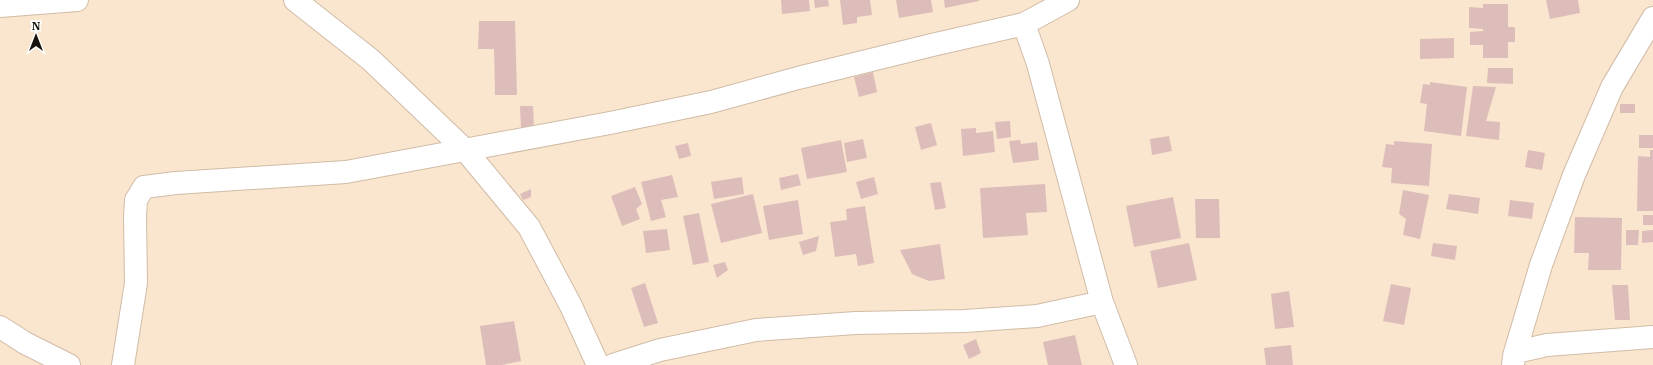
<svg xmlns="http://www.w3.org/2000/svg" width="1653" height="365" viewBox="0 0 1653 365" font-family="'IBM Plex Serif',serif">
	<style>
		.building { fill: #ddbdba }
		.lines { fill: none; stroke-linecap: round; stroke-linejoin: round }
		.minor-casing { stroke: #d1bca7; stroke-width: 24 }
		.minor { stroke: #fff; stroke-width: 22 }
	</style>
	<rect width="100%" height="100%" fill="#fae5ce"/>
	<path class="building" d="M 781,0 L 809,0 L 810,11 L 782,14 Z
		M 814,0 L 828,0 L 829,6 L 815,8 Z
		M 840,0 L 870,0 L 872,15 L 857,17 L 857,23 L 843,25 Z
		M 896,0 L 931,0 L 933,12 L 899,18 Z
		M 944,0 L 979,0 L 979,1 L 945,8 Z
		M 1546,0 L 1578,0 L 1580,13 L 1550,19 Z
		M 1483,4 L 1508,4 L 1508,27 L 1515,27 L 1515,42 L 1508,42 L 1508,58 L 1483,58 L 1483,45 L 1470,45 L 1470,32 L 1483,31 L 1483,29 L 1469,28 L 1469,7 L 1483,8 Z
		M 479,21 L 515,21 L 517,95 L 495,95 L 494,49 L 478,49 Z
		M 1454,38 L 1454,58 L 1420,59 L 1420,39 Z
		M 1488,68 L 1513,68 L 1513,84 L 1487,83 Z
		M 873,72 L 877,92 L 859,97 L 854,77 Z
		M 1430,82 L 1467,87 L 1461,136 L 1424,131 L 1427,104 L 1420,103 L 1423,84 L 1430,85 Z
		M 1473,86 L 1496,87 L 1486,121 L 1500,122 L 1499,140 L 1466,136 Z
		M 1620,104 L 1635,104 L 1635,113 L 1620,113 Z
		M 520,106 L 533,106 L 534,127 L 521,128 Z
		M 1010,121 L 1011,137 L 997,139 L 995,122 Z
		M 931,123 L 937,145 L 921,150 L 915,127 Z
		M 976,128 L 976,133 L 993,131 L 995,152 L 963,156 L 961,129 Z
		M 1639,135 L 1653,135 L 1653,148 L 1639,148 Z
		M 1169,136 L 1172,151 L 1152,155 L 1150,139 Z
		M 863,139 L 867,158 L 847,162 L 844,143 Z
		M 841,140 L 847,172 L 807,179 L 801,148 Z
		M 1020,140 L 1021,144 L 1037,142 L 1039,160 L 1013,163 L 1009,141 Z
		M 1394,141 L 1432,144 L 1429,186 L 1391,183 L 1392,168 L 1382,167 L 1386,144 L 1394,145 Z
		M 688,143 L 691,156 L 679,159 L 675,146 Z
		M 1528,150 L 1545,153 L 1542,170 L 1525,167 Z
		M 1650,150 L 1653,150 L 1653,211 L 1637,211 L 1638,156 L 1650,157 Z
		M 798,174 L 801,185 L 781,190 L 779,178 Z
		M 672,175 L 678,197 L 661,200 L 666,217 L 651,221 L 641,182 Z
		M 742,177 L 744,194 L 714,199 L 711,182 Z
		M 874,177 L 878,194 L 861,199 L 856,182 Z
		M 941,182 L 946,208 L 935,210 L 930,183 Z
		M 1045,184 L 1047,212 L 1026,213 L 1028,235 L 983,238 L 980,188 Z
		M 635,187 L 642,204 L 636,209 L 640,219 L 622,226 L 611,196 Z
		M 531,189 L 531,197 L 523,200 L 520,194 Z
		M 1403,190 L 1429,195 L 1420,239 L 1403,235 L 1406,219 L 1399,214 Z
		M 753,194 L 762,233 L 721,243 L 711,204 Z
		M 1449,194 L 1480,198 L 1478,214 L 1446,209 Z
		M 1173,197 L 1181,238 L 1134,247 L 1126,206 Z
		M 1195,199 L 1219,199 L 1220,238 L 1196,238 Z
		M 798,200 L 803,234 L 769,240 L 763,206 Z
		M 1510,200 L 1534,203 L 1532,219 L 1508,216 Z
		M 865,206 L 874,263 L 858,266 L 856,254 L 835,257 L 830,222 L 847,220 L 846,209 Z
		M 699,213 L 709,262 L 693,265 L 683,216 Z
		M 1643,215 L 1653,215 L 1653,225 L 1643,225 Z
		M 1575,217 L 1622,218 L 1621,270 L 1588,270 L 1589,253 L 1574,253 Z
		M 667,229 L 670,250 L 646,253 L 643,231 Z
		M 1626,230 L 1639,230 L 1638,245 L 1626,245 Z
		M 1653,230 L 1653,242 L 1642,243 L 1642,231 Z
		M 819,236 L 816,251 L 803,255 L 799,242 Z
		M 1189,243 L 1197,280 L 1158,288 L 1150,251 Z
		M 1433,243 L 1457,246 L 1455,260 L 1431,256 Z
		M 940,244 L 945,279 L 929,281 L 912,274 L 900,250 Z
		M 725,262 L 728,270 L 717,278 L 713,265 Z
		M 645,283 L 658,323 L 644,327 L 631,288 Z
		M 1391,284 L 1411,288 L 1404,325 L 1383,321 Z
		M 1612,285 L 1628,285 L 1630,320 L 1615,320 Z
		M 1289,291 L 1294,327 L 1275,329 L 1271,294 Z
		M 514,321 L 521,361 L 502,365 L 486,365 L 480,326 Z
		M 1075,335 L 1082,365 L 1048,365 L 1043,342 Z
		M 976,339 L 981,353 L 969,359 L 963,345 Z
		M 1291,345 L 1293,365 L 1266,365 L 1264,348 Z"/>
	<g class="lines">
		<g class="minor-casing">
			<path id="minor" d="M 295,0 L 371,60 L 466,151 L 529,227 L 571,306 L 598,365
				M 0,6 L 77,0
				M 1024,24 L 1038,64 L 1102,302 L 1126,365
				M 0,327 L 25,343 L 69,365
				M 1516,352 L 1547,345 L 1653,337
				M 123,365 L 136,283 L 135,217 L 136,200 L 144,187 L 176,183 L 346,172 L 610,123 L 711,102 L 798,78 L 932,45 L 1024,24 L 1068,0
				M 613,365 L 660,350 L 756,330 L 856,323 L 965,321 L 1037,316 L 1102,302
				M 1513,365 L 1514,356 L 1541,265 L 1574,175 L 1612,87 L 1653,18"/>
		</g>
		<use href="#minor" class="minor"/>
	</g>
	<g transform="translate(36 36)" stroke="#ffffff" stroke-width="3" paint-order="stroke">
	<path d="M0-3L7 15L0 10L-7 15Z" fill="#19120a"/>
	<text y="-6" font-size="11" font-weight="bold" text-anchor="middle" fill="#19120a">N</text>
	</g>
</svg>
